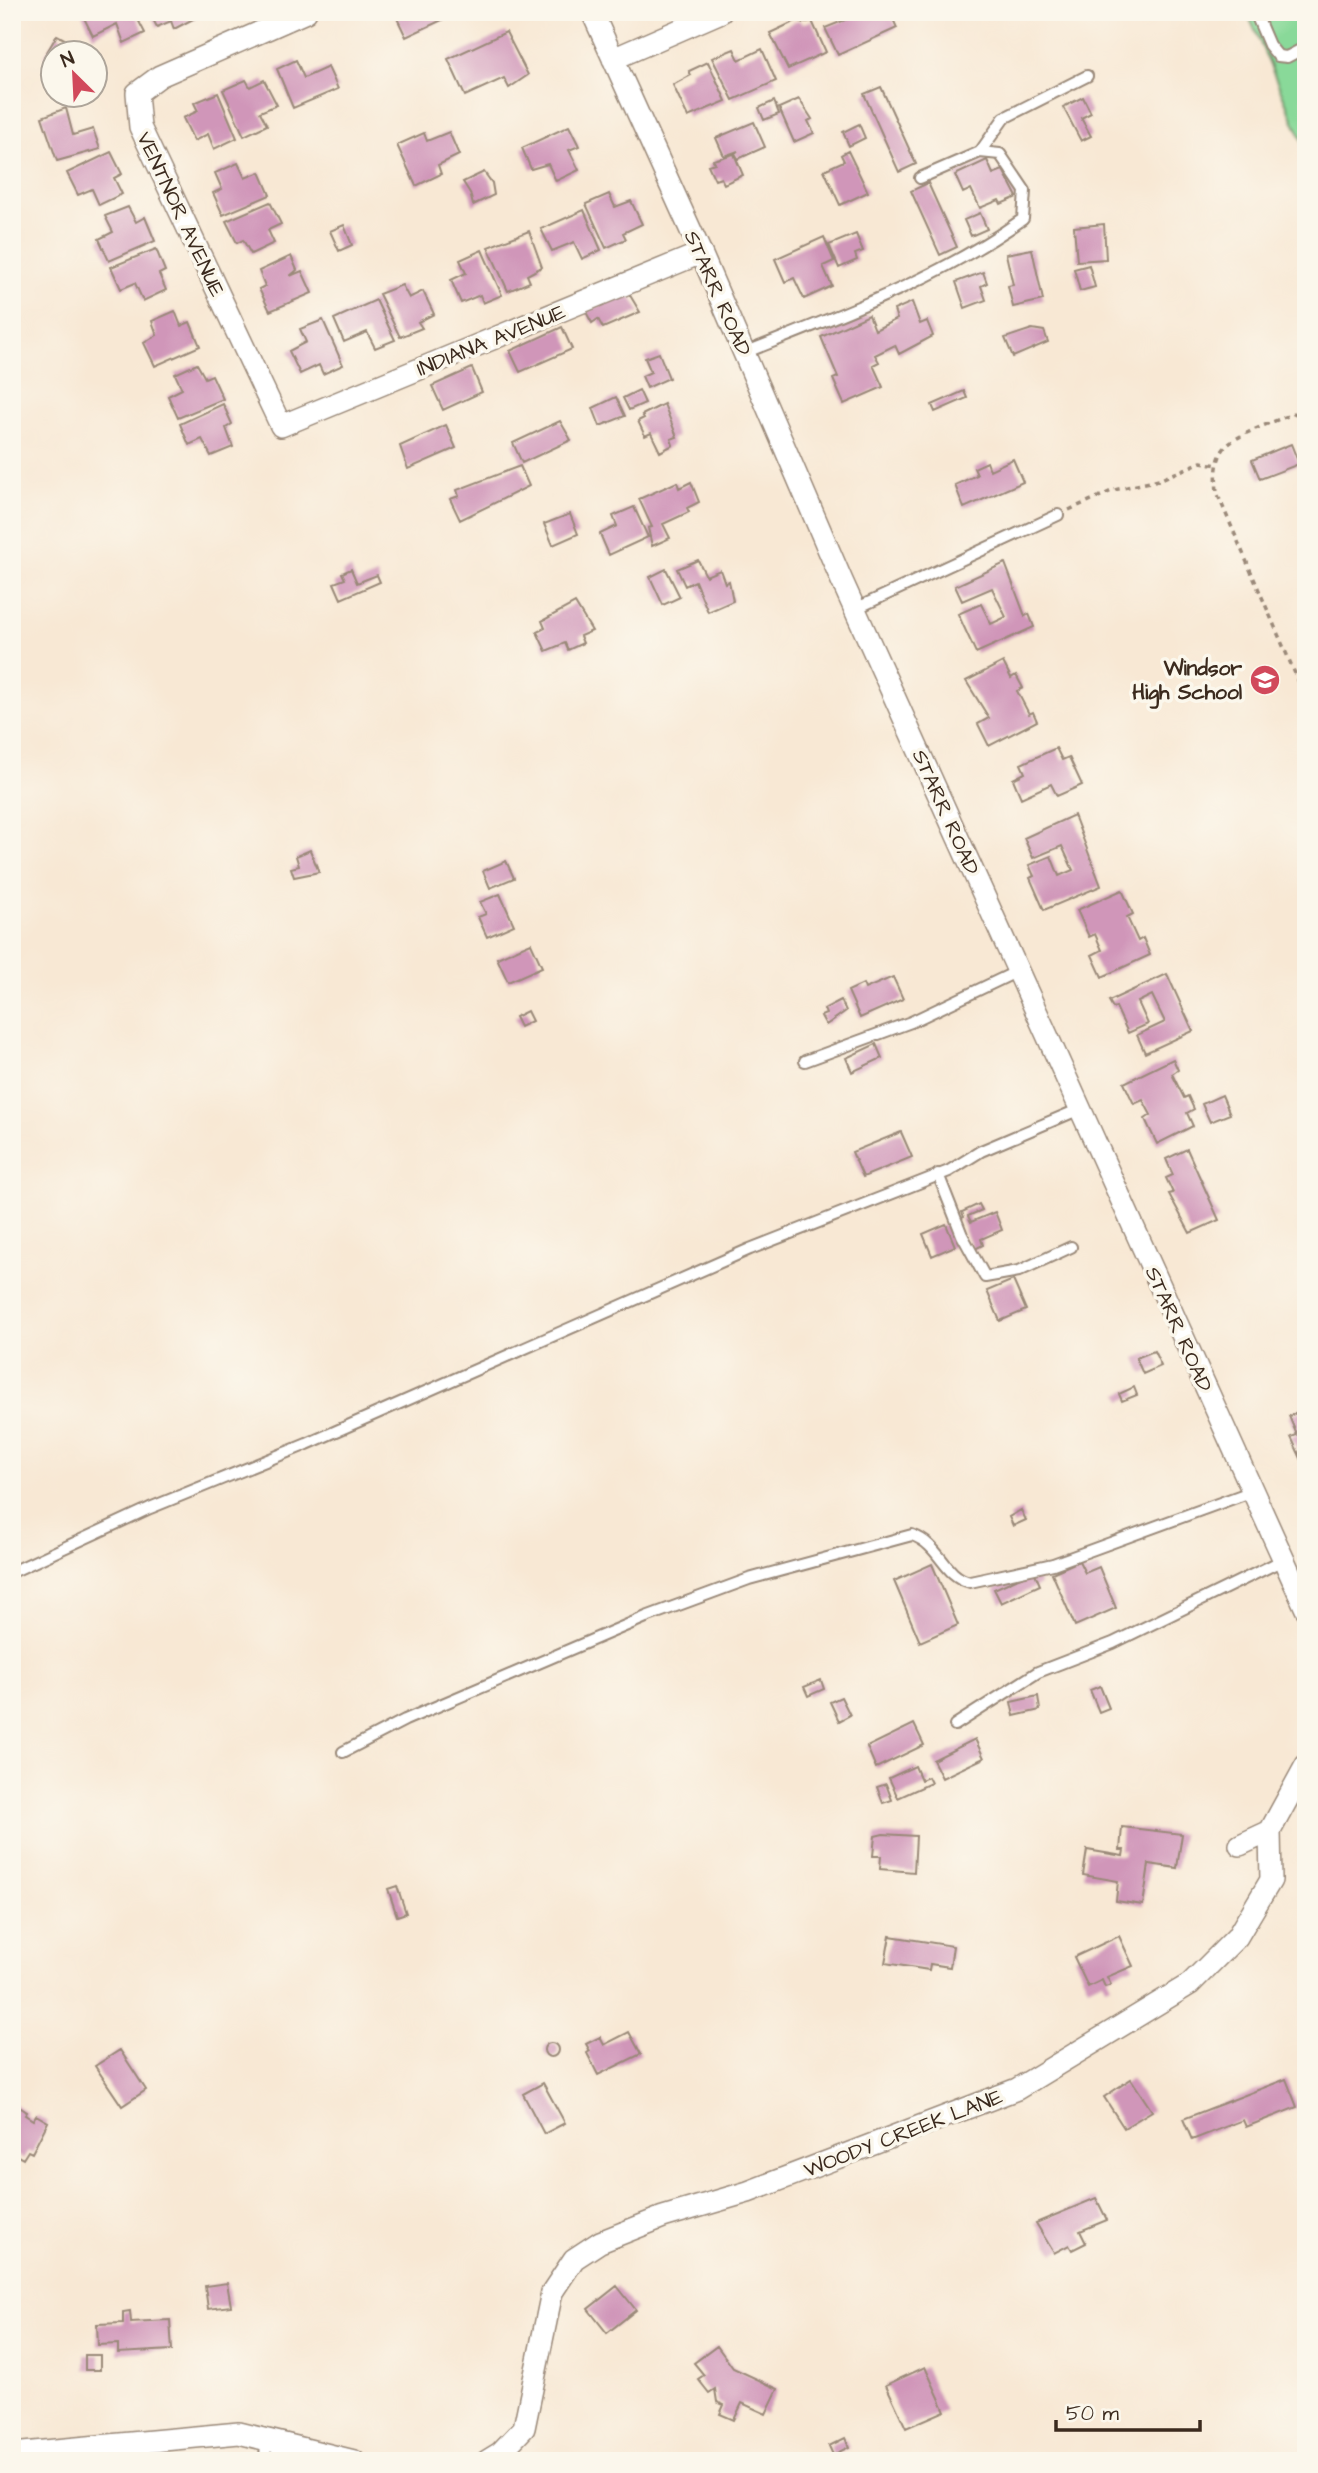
<svg xmlns="http://www.w3.org/2000/svg" width="1318" height="2473" viewBox="0 0 1318 2473" font-family="'Architects Daughter',sans-serif">
	<style>
		.green { fill: #89d999; stroke: #62825c; stroke-width: 2 }
		.building { fill: #d096b9 }
		.lines { fill: none; stroke-linecap: round; stroke-linejoin: round }
		.service-casing { stroke: #9a8979; stroke-width: 14 }
		.minor-casing { stroke: #9a8979; stroke-width: 24 }
		.path { stroke: #9a8979; stroke-width: 3.5; stroke-dasharray: 5 5; stroke-linecap: butt }
		.service { stroke: #fff; stroke-width: 10 }
		.minor { stroke: #fff; stroke-width: 21 }
		.labels { text-anchor: middle; stroke-width: 7; stroke-linejoin: round; paint-order: stroke }
		.street-label { font-size: 21px; fill: #3b2a1e; stroke: #fbf7ec }
		.poi-label { font-size: 21px; font-weight: bold; fill: #3b2a1e; stroke: #fbf7ec; text-anchor: end }
	</style>
	<rect width="100%" height="100%" fill="#fbf7ec"/>
	<filter id="ink" filterUnits="userSpaceOnUse"><feTurbulence type="fractalNoise" baseFrequency=".0143" numOctaves="2"/><feDisplacementMap in="SourceGraphic" scale="14" xChannelSelector="R" yChannelSelector="G"/><feConvolveMatrix kernelMatrix="1 2 1 2 8 2 1 2 1" color-interpolation-filters="sRGB"/></filter>
	<filter id="wash" filterUnits="userSpaceOnUse"><feTurbulence type="fractalNoise" baseFrequency=".00686" numOctaves="4" result="noise"/><feDisplacementMap in="SourceGraphic" scale="28" xChannelSelector="R" yChannelSelector="G"/><feGaussianBlur stdDeviation="1.57" result="paint"/><feColorMatrix in="noise" values="0 0 0 0 0 0 0 0 0 0 0 0 0 0 0 0 0 1.4 0 .05"/><feComposite in="paint" operator="in"/></filter>
	<g filter="url(#wash)">
		<rect width="100%" height="100%" fill="#f8e8d4"/>
		<path class="green" d="M 1247,12 L 1306,12 L 1306,149 Z"/>
		<g id="blocks">
			<path class="building" d="M 85,12 L 134,12 L 145,33 L 124,43 L 117,24 L 93,36 L 82,14 Z
				M 149,12 L 195,12 L 197,17 L 174,29 L 171,21 L 157,27 Z
				M 405,12 L 438,12 L 442,20 L 406,37 L 396,16 Z
				M 865,12 L 890,12 L 897,28 L 838,55 L 825,28 Z
				M 798,20 L 803,23 L 812,21 L 826,52 L 788,69 L 770,33 Z
				M 506,32 L 528,75 L 509,88 L 504,78 L 465,96 L 448,59 Z
				M 57,35 L 88,52 L 52,52 L 52,61 L 44,57 Z
				M 734,49 L 739,60 L 762,49 L 776,81 L 733,100 L 712,58 Z
				M 296,60 L 304,78 L 328,67 L 338,89 L 293,108 L 277,69 Z
				M 708,62 L 726,101 L 688,117 L 673,85 L 691,75 L 689,71 Z
				M 246,80 L 250,87 L 264,80 L 277,105 L 260,112 L 267,125 L 244,136 L 223,90 Z
				M 881,87 L 916,164 L 899,172 L 864,94 Z
				M 218,93 L 237,138 L 214,149 L 208,134 L 194,141 L 183,118 L 198,111 L 194,103 Z
				M 1083,97 L 1091,113 L 1081,118 L 1091,136 L 1081,141 L 1063,107 Z
				M 799,99 L 812,119 L 808,121 L 814,133 L 794,142 L 779,108 Z
				M 774,101 L 779,114 L 764,120 L 759,108 Z
				M 66,108 L 73,135 L 93,129 L 100,149 L 57,161 L 42,117 Z
				M 754,122 L 765,147 L 738,159 L 735,153 L 738,151 L 724,156 L 716,138 Z
				M 859,124 L 865,138 L 849,146 L 843,132 Z
				M 569,126 L 579,146 L 569,150 L 579,170 L 556,181 L 548,164 L 531,169 L 522,148 Z
				M 449,132 L 459,155 L 438,165 L 441,174 L 416,186 L 397,145 L 424,133 L 427,141 Z
				M 848,151 L 868,192 L 840,205 L 824,170 L 844,161 L 841,155 Z
				M 111,152 L 122,174 L 114,178 L 122,194 L 99,205 L 92,189 L 78,195 L 67,173 Z
				M 734,154 L 743,175 L 724,184 L 721,178 L 715,180 L 708,165 L 715,163 L 713,160 Z
				M 987,160 L 993,174 L 1003,170 L 1017,197 L 1001,204 L 999,200 L 980,208 L 971,189 L 963,193 L 955,175 Z
				M 238,163 L 245,178 L 260,172 L 270,195 L 223,215 L 213,193 L 222,189 L 215,173 Z
				M 484,172 L 492,183 L 494,195 L 473,205 L 470,193 L 463,182 Z
				M 928,183 L 957,247 L 940,255 L 911,191 Z
				M 609,194 L 615,207 L 631,201 L 642,224 L 623,233 L 626,239 L 606,248 L 586,204 Z
				M 270,202 L 281,224 L 268,230 L 274,243 L 251,254 L 243,240 L 237,243 L 226,221 Z
				M 128,207 L 136,222 L 145,217 L 155,241 L 109,261 L 99,239 L 113,232 L 105,216 Z
				M 584,210 L 601,250 L 582,259 L 574,242 L 552,251 L 541,229 Z
				M 980,213 L 987,229 L 971,236 L 964,220 Z
				M 1104,224 L 1106,259 L 1077,261 L 1074,227 Z
				M 344,225 L 352,245 L 339,251 L 330,231 Z
				M 529,231 L 542,267 L 527,275 L 530,282 L 508,291 L 488,247 Z
				M 856,234 L 863,251 L 855,254 L 857,260 L 839,268 L 829,245 Z
				M 824,237 L 834,261 L 823,266 L 832,286 L 804,299 L 794,278 L 785,282 L 775,259 Z
				M 156,249 L 165,271 L 159,274 L 166,290 L 143,301 L 135,283 L 121,289 L 111,267 Z
				M 1032,249 L 1043,300 L 1013,307 L 1008,286 L 1013,285 L 1006,254 Z
				M 482,250 L 502,295 L 483,303 L 480,295 L 461,303 L 451,280 L 466,273 L 460,260 Z
				M 291,256 L 297,270 L 290,276 L 302,271 L 312,293 L 270,311 L 259,289 L 265,286 L 259,271 Z
				M 1089,265 L 1095,287 L 1080,291 L 1074,269 Z
				M 983,272 L 987,283 L 981,286 L 986,300 L 965,308 L 956,282 Z
				M 402,285 L 409,298 L 423,291 L 434,314 L 418,322 L 422,328 L 400,337 L 379,294 Z
				M 628,292 L 640,312 L 603,328 L 598,319 L 592,323 L 586,312 Z
				M 376,300 L 395,340 L 375,348 L 367,332 L 344,342 L 334,319 Z
				M 912,302 L 920,324 L 927,321 L 933,336 L 899,354 L 895,345 L 875,355 L 879,362 L 873,365 L 883,387 L 844,404 L 833,379 L 838,377 L 821,337 L 869,315 L 875,330 L 897,319 L 894,310 Z
				M 175,311 L 181,326 L 190,322 L 200,346 L 155,366 L 144,343 L 157,335 L 152,321 Z
				M 323,320 L 343,365 L 323,374 L 319,365 L 300,374 L 289,351 L 306,342 L 300,329 Z
				M 562,327 L 572,349 L 520,372 L 510,351 Z
				M 1032,329 L 1044,331 L 1048,342 L 1013,357 L 1005,338 Z
				M 659,353 L 669,378 L 647,388 L 642,376 L 651,372 L 645,358 Z
				M 197,364 L 205,378 L 212,375 L 223,399 L 178,418 L 168,396 L 182,389 L 175,374 Z
				M 472,368 L 482,392 L 443,410 L 432,386 Z
				M 639,390 L 645,403 L 629,410 L 623,398 Z
				M 964,391 L 967,398 L 935,412 L 932,405 Z
				M 616,397 L 625,416 L 600,426 L 593,408 Z
				M 223,404 L 232,424 L 226,428 L 233,447 L 211,456 L 202,439 L 189,445 L 180,424 Z
				M 664,404 L 677,437 L 671,439 L 673,445 L 660,452 L 651,433 L 645,436 L 638,421 L 644,418 L 642,415 Z
				M 560,421 L 571,440 L 522,463 L 513,443 Z
				M 446,425 L 456,448 L 408,469 L 400,446 Z
				M 1291,444 L 1299,464 L 1260,479 L 1252,460 Z
				M 1013,459 L 1023,482 L 964,508 L 955,485 L 977,475 L 974,468 L 987,462 L 990,470 Z
				M 520,466 L 529,486 L 460,520 L 450,499 L 459,496 L 457,490 Z
				M 677,482 L 679,488 L 691,482 L 699,502 L 687,508 L 689,512 L 663,524 L 670,538 L 652,546 L 648,528 L 652,527 L 639,499 Z
				M 634,507 L 648,537 L 609,555 L 600,534 L 617,526 L 613,516 Z
				M 570,514 L 578,534 L 553,545 L 544,524 Z
				M 698,560 L 706,576 L 720,570 L 725,583 L 729,581 L 733,601 L 708,612 L 695,581 L 685,586 L 677,569 Z
				M 1005,563 L 1025,616 L 1029,614 L 1034,627 L 976,653 L 958,614 L 981,604 L 991,624 L 1006,617 L 992,588 L 962,601 L 955,586 Z
				M 351,569 L 357,583 L 377,575 L 380,582 L 341,599 L 334,583 L 345,579 L 342,573 Z
				M 666,569 L 680,597 L 663,605 L 650,577 Z
				M 575,603 L 592,631 L 580,636 L 583,643 L 568,650 L 565,643 L 546,651 L 537,632 L 545,628 L 542,621 Z
				M 1003,662 L 1011,678 L 1016,675 L 1023,688 L 1017,691 L 1029,714 L 1033,712 L 1037,721 L 989,746 L 978,724 L 989,718 L 966,681 Z
				M 1056,748 L 1062,760 L 1069,757 L 1082,785 L 1057,796 L 1051,784 L 1021,798 L 1013,779 L 1025,773 L 1021,764 Z
				M 1074,815 L 1101,886 L 1044,910 L 1030,878 L 1034,876 L 1029,865 L 1051,856 L 1059,876 L 1073,870 L 1062,846 L 1033,858 L 1024,838 Z
				M 310,850 L 319,872 L 294,877 L 291,868 L 299,866 L 296,856 Z
				M 506,861 L 514,878 L 490,888 L 483,871 Z
				M 1122,890 L 1133,914 L 1127,917 L 1138,941 L 1143,938 L 1150,955 L 1102,977 L 1092,955 L 1102,950 L 1095,934 L 1089,937 L 1077,910 Z
				M 500,894 L 514,925 L 487,937 L 478,917 L 486,914 L 480,902 Z
				M 531,943 L 542,967 L 508,982 L 497,958 Z
				M 1167,974 L 1193,1031 L 1145,1053 L 1137,1035 L 1165,1022 L 1152,995 L 1138,1002 L 1148,1024 L 1128,1033 L 1116,1007 L 1113,1008 L 1109,1001 Z
				M 893,977 L 903,999 L 860,1018 L 848,991 L 863,984 L 865,989 Z
				M 841,1000 L 846,1011 L 826,1025 L 821,1016 L 826,1014 L 824,1009 Z
				M 527,1011 L 532,1021 L 520,1027 L 515,1017 Z
				M 876,1044 L 882,1058 L 852,1072 L 846,1058 Z
				M 1173,1059 L 1178,1070 L 1172,1074 L 1184,1098 L 1188,1096 L 1194,1109 L 1187,1113 L 1193,1126 L 1157,1144 L 1145,1119 L 1151,1115 L 1143,1100 L 1134,1104 L 1124,1083 Z
				M 1222,1095 L 1230,1114 L 1210,1122 L 1202,1104 Z
				M 901,1132 L 912,1157 L 863,1177 L 852,1152 Z
				M 1187,1149 L 1219,1220 L 1190,1233 L 1169,1194 L 1173,1193 L 1166,1178 L 1173,1175 L 1166,1159 Z
				M 979,1204 L 982,1210 L 968,1216 L 971,1222 L 995,1212 L 1002,1230 L 981,1239 L 983,1245 L 973,1250 L 960,1219 L 964,1217 L 962,1212 Z
				M 946,1224 L 955,1246 L 932,1256 L 923,1234 Z
				M 1013,1280 L 1026,1310 L 1000,1321 L 987,1291 Z
				M 1154,1351 L 1161,1366 L 1143,1374 L 1136,1358 Z
				M 1134,1387 L 1137,1395 L 1122,1401 L 1119,1394 Z
				M 1306,1409 L 1306,1469 L 1291,1437 L 1297,1435 L 1289,1416 Z
				M 1021,1510 L 1026,1520 L 1013,1526 L 1009,1517 Z
				M 1079,1561 L 1085,1573 L 1099,1567 L 1116,1608 L 1075,1626 L 1052,1573 Z
				M 932,1564 L 958,1625 L 920,1642 L 894,1581 Z
				M 1034,1571 L 1040,1585 L 1001,1603 L 994,1589 Z
				M 821,1680 L 824,1689 L 808,1696 L 804,1687 Z
				M 1100,1686 L 1109,1708 L 1099,1712 L 1090,1690 Z
				M 1038,1696 L 1040,1710 L 1014,1716 L 1011,1702 Z
				M 841,1697 L 850,1715 L 839,1721 L 830,1702 Z
				M 914,1724 L 924,1745 L 876,1768 L 867,1747 Z
				M 975,1739 L 984,1758 L 942,1778 L 933,1760 Z
				M 915,1766 L 921,1780 L 928,1777 L 931,1783 L 898,1798 L 889,1778 Z
				M 886,1784 L 892,1800 L 883,1803 L 877,1787 Z
				M 1122,1827 L 1182,1834 L 1177,1868 L 1149,1864 L 1143,1905 L 1116,1901 L 1118,1881 L 1083,1875 L 1087,1850 L 1123,1856 L 1124,1850 L 1120,1850 Z
				M 883,1834 L 916,1836 L 914,1872 L 880,1869 L 881,1856 L 873,1856 L 875,1836 Z
				M 397,1886 L 406,1913 L 397,1916 L 388,1889 Z
				M 890,1936 L 953,1946 L 950,1967 L 930,1964 L 929,1970 L 885,1963 Z
				M 1119,1936 L 1133,1966 L 1107,1977 L 1111,1985 L 1105,1987 L 1102,1980 L 1088,1987 L 1074,1957 Z
				M 629,2032 L 641,2054 L 598,2075 L 587,2053 L 590,2051 L 586,2044 L 600,2037 L 604,2045 Z
				M544 2050a7 7 0 1 1 14 0a7 7 0 1 1-14 0Z
				M 120,2050 L 146,2090 L 122,2106 L 95,2066 Z
				M 1131,2079 L 1152,2111 L 1124,2128 L 1104,2097 Z
				M 1286,2079 L 1297,2107 L 1246,2127 L 1243,2120 L 1192,2140 L 1183,2119 Z
				M 543,2083 L 565,2123 L 544,2134 L 523,2094 Z
				M 15,2104 L 27,2112 L 25,2115 L 33,2120 L 36,2115 L 48,2122 L 32,2153 L 28,2151 L 23,2159 L 12,2153 Z
				M 1096,2198 L 1107,2220 L 1080,2231 L 1086,2243 L 1072,2250 L 1069,2245 L 1054,2253 L 1036,2223 Z
				M 227,2283 L 231,2306 L 208,2309 L 205,2286 Z
				M 617,2286 L 636,2310 L 607,2333 L 588,2309 Z
				M 130,2311 L 131,2322 L 170,2320 L 172,2350 L 118,2353 L 118,2344 L 98,2345 L 97,2324 L 123,2323 L 123,2312 Z
				M 717,2346 L 733,2368 L 778,2389 L 766,2414 L 742,2403 L 734,2420 L 720,2414 L 724,2405 L 717,2402 L 715,2389 L 709,2393 L 698,2379 L 704,2375 L 694,2363 Z
				M 85,2355 L 100,2355 L 100,2370 L 85,2370 Z
				M 925,2367 L 945,2411 L 906,2428 L 886,2385 Z
				M 845,2438 L 849,2447 L 833,2455 L 829,2446 Z"/>
		</g>
	</g>
	<g filter="url(#ink)">
		<use href="#blocks" fill-opacity="0" stroke="#9a8979" stroke-width="2"/>
		<g class="lines">
			<g class="service-casing">
				<path id="service" d="M 1255,12 L 1269,45 L 1278,56 L 1287,57 L 1306,47
					M 980,152 L 1004,118 L 1087,76
					M 744,353 C 840,315 939,279 1023,219 L 1025,191 L 1000,154 L 980,152 L 920,178
					M 855,609 L 1058,515
					M 805,1061 L 911,1022 L 1018,971
					M 938,1174 L 962,1235 L 985,1277 L 1019,1271 L 1071,1247
					M 12,1572 L 150,1508 L 307,1444 L 750,1249 L 949,1171 L 981,1151 L 1080,1109
					M 955,1725 L 1038,1672 L 1113,1643 L 1283,1560
					M 343,1752 L 405,1720 L 646,1617 L 749,1579 L 912,1535 C 941,1545 943,1576 970,1582 L 1053,1564 L 1253,1491
					M 265,2461 L 266,2439"/>
			</g>
			<g class="minor-casing">
				<path id="minor" d="M 306,12 L 160,76 L 137,93 L 140,127 L 281,426 L 701,253
					M 592,12 L 701,253 L 842,581 L 1306,1609
					M 613,59 L 721,12
					M 1240,1845 L 1270,1831
					M 12,2454 L 239,2433 L 354,2461
					M 487,2461 L 500,2453 L 524,2428 L 552,2292 L 574,2259 L 600,2242 L 663,2217 L 748,2192 L 1017,2089 L 1190,1984 L 1237,1937 L 1271,1880 L 1270,1831 L 1306,1765"/>
			</g>
			<path class="path" d="M 1306,409 C 1287,417 1233,434 1223,450 C 1215,463 1216,479 1217,493 L 1306,699
				M 1069,510 L 1114,490 L 1159,480 L 1201,462 L 1217,465"/>
			<use href="#service" class="service"/>
			<use href="#minor" class="minor"/>
		</g>
	</g>
	<defs>
		<g id="school-disc" transform="scale(1.575)"><circle r="9.5" fill="#d1495b" stroke="#fbf7ec"/><path d="M0-5L7-2L0 1L-7-2ZM-4 1L0 2.5L4 1V4Q0 6-4 4Z" fill="#fff"/></g>
	</defs>
	<g fill-rule="evenodd">
		<use href="#school-disc" x="1265" y="680"/>
	</g>
	<g class="labels">
		<g class="street-label">
			<text transform="translate(181 214) rotate(65)" y="7">VENTNOR AVENUE</text>
			<text transform="translate(718 293) rotate(66)" y="7">STARR ROAD</text>
			<text transform="translate(491 340) rotate(-22)" y="7">INDIANA AVENUE</text>
			<text transform="translate(946 812) rotate(66)" y="7">STARR ROAD</text>
			<text transform="translate(1179 1329) rotate(66)" y="7">STARR ROAD</text>
			<text transform="translate(903 2133) rotate(-21)" y="7">WOODY CREEK LANE</text>
		</g>
		<g class="poi-label">
			<text x="1242" y="675">Windsor<tspan x="1242" dy="24">High School</tspan></text>
		</g>
	</g>
	<rect width="1318" height="2473" fill="none" stroke="#fbf7ec" stroke-width="42"/>
	<g transform="translate(74 74) rotate(336)"><circle r="33" fill="#fbf7ec" stroke="#aea59a" stroke-width="2"/>
	<path d="M0-5L12 26L0 18L-12 26Z" fill="#d1495b"/>
	<text y="-10" font-size="19" font-weight="bold" text-anchor="middle" fill="#3b2a1e">N</text>
	</g>
	<path d="M1056 2420v10h144v-10" fill="none" stroke="#3b2a1e" stroke-width="3.5"/>
	<text x="1066" y="2420" font-size="21" fill="#3b2a1e" stroke="#fbf7ec" stroke-width="5" paint-order="stroke">50 m</text>
</svg>
